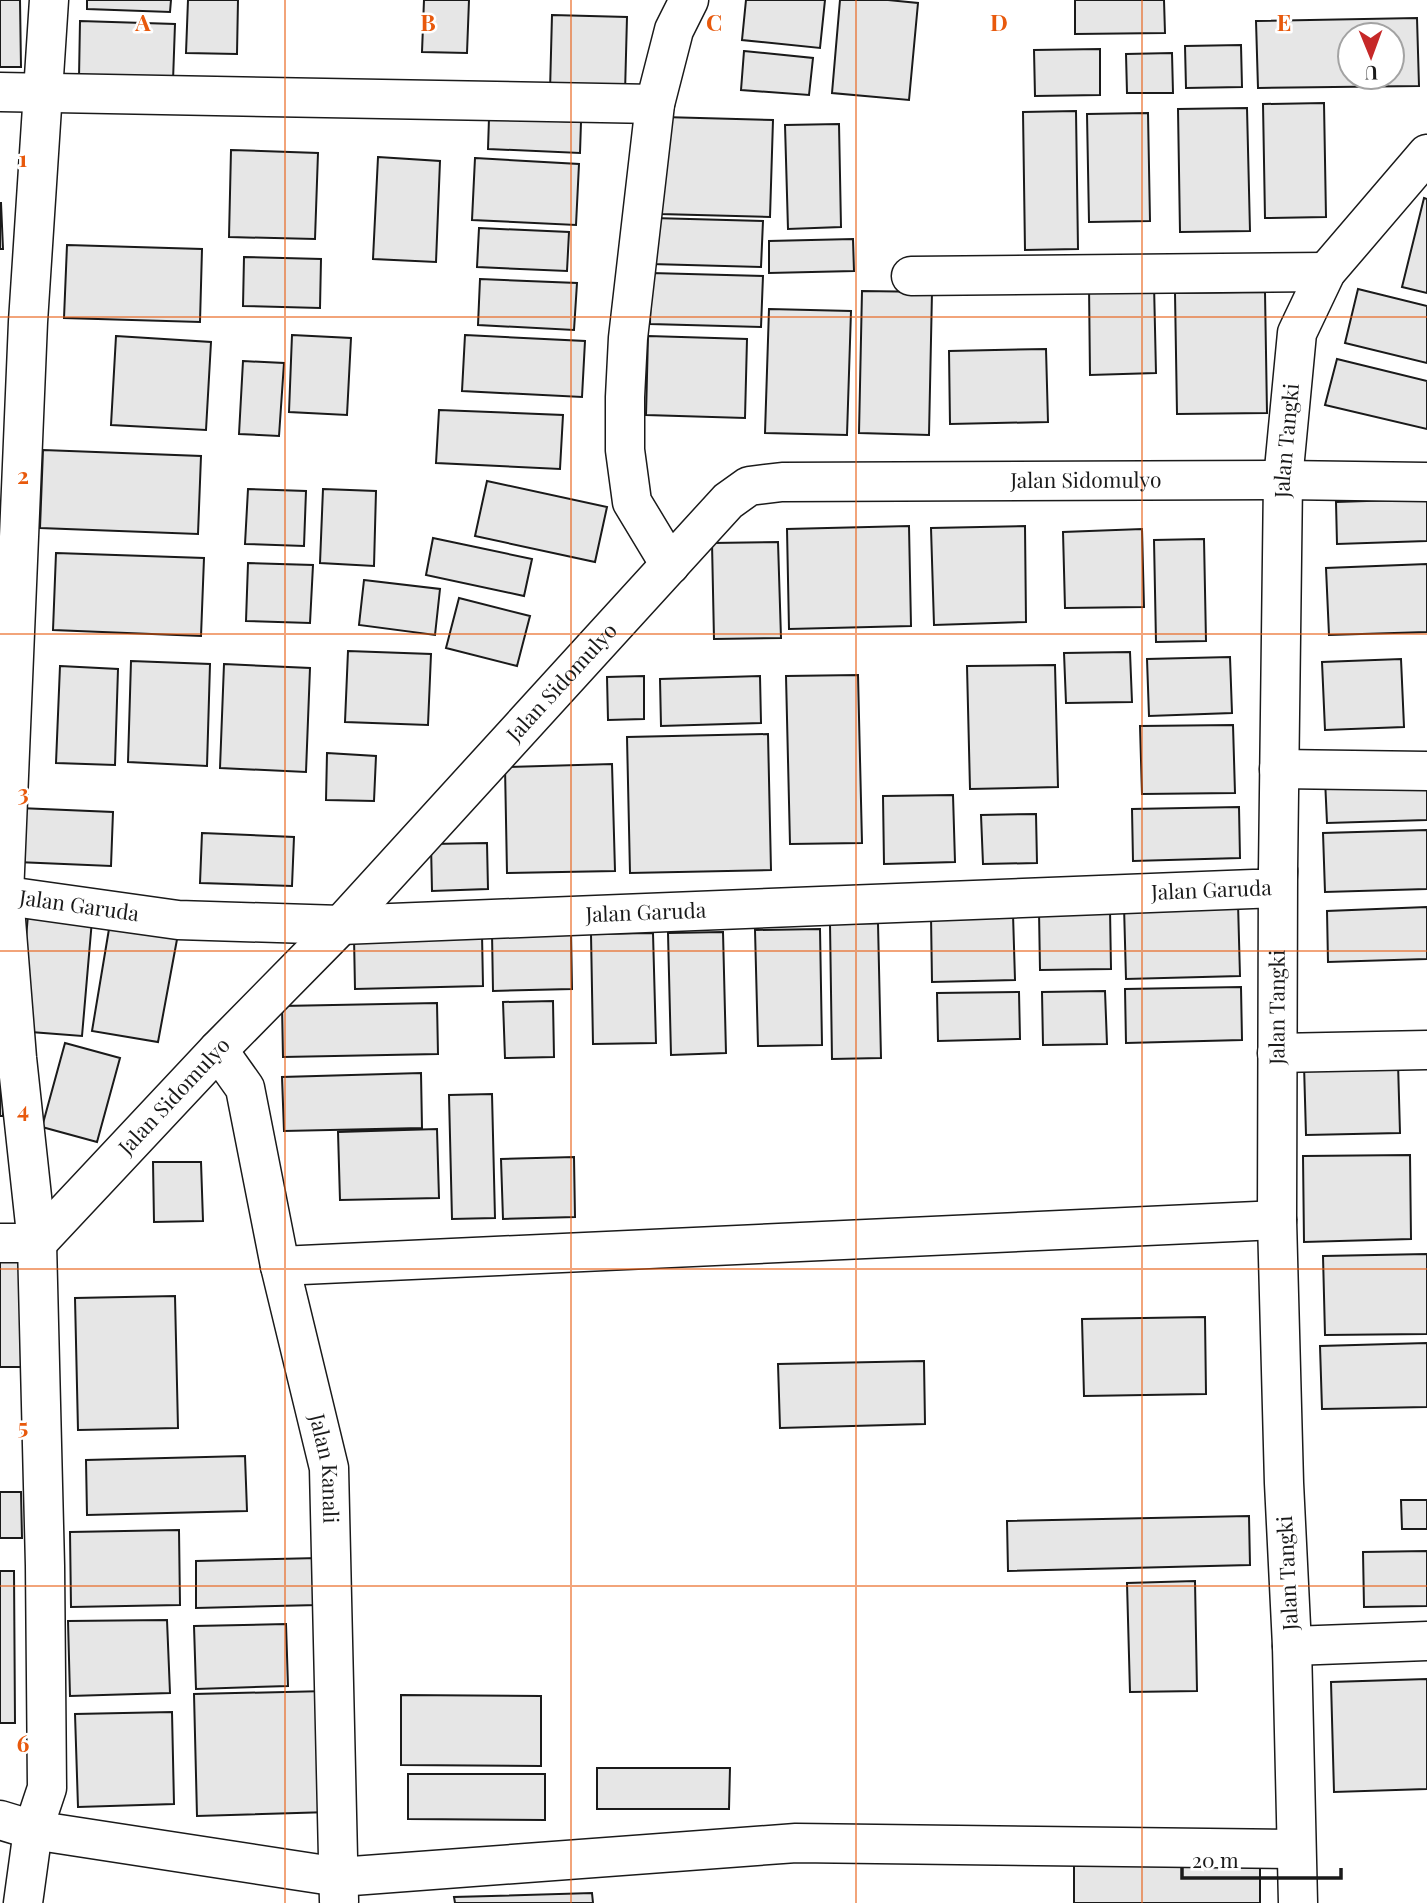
<svg xmlns="http://www.w3.org/2000/svg" width="1427" height="1903" viewBox="0 0 1427 1903" font-family="'Playfair Display',serif">
	<style>
		.building { fill: #e6e6e6; stroke: #1a1a1a; stroke-width: 2; fill-rule: evenodd }
		.lines { fill: none; stroke-linecap: round; stroke-linejoin: round }
		.minor-casing { stroke: #1a1a1a; stroke-width: 41 }
		.minor { stroke: #fff; stroke-width: 38 }
		.grid { fill: none; stroke: #e8590c; stroke-width: 2; stroke-opacity: 0.55 }
		.labels { text-anchor: middle; stroke-width: 5; stroke-linejoin: round; paint-order: stroke }
		.street-label { font-size: 21px; fill: #1a1a1a; stroke: #fff }
		.grid-label { font-size: 23px; text-anchor: middle; font-weight: bold; fill: #e8590c; stroke: #fff; stroke-width: 5; stroke-linejoin: round; paint-order: stroke }
	</style>
	<rect width="100%" height="100%" fill="#fff"/>
	<path class="building" d="M 0,0 L 20,0 L 21,67 L 0,67 Z
		M 87,0 L 171,0 L 170,12 L 87,9 Z
		M 188,0 L 238,0 L 237,54 L 186,53 Z
		M 424,0 L 469,0 L 467,53 L 422,52 Z
		M 746,0 L 825,0 L 820,48 L 742,40 Z
		M 840,0 L 888,0 L 918,3 L 909,100 L 832,93 Z
		M 1075,0 L 1164,0 L 1165,33 L 1075,34 Z
		M 552,15 L 627,17 L 625,93 L 550,91 Z
		M 1417,18 L 1419,86 L 1258,88 L 1256,21 ZM 1350,35 L 1392,35 L 1392,77 L 1350,77 Z
		M 80,21 L 175,24 L 173,81 L 79,78 Z
		M 1241,45 L 1242,87 L 1186,88 L 1185,46 Z
		M 1100,49 L 1100,95 L 1035,96 L 1034,50 Z
		M 744,51 L 813,58 L 809,95 L 741,90 Z
		M 1172,53 L 1173,93 L 1127,93 L 1126,54 Z
		M 1324,103 L 1326,217 L 1265,218 L 1263,104 Z
		M 1247,108 L 1250,231 L 1180,232 L 1178,109 Z
		M 1076,111 L 1078,249 L 1025,250 L 1023,112 Z
		M 1148,113 L 1150,221 L 1089,222 L 1087,114 Z
		M 663,117 L 773,120 L 770,217 L 660,214 Z
		M 489,118 L 581,122 L 580,153 L 488,149 Z
		M 839,124 L 841,227 L 788,229 L 785,125 Z
		M 231,150 L 318,153 L 315,239 L 229,237 Z
		M 378,157 L 440,161 L 436,262 L 373,259 Z
		M 475,158 L 579,164 L 576,225 L 472,220 Z
		M 1424,198 L 1427,199 L 1427,293 L 1402,287 Z
		M 0,203 L 1,203 L 3,249 L 0,249 Z
		M 653,218 L 763,221 L 761,267 L 651,264 Z
		M 479,228 L 569,232 L 567,271 L 477,267 Z
		M 853,239 L 854,271 L 769,273 L 769,241 Z
		M 67,245 L 202,249 L 200,322 L 64,318 Z
		M 244,257 L 321,259 L 320,308 L 243,306 Z
		M 651,273 L 763,276 L 761,327 L 650,324 Z
		M 480,279 L 577,283 L 574,330 L 478,325 Z
		M 1154,284 L 1156,373 L 1090,375 L 1089,285 Z
		M 1358,289 L 1427,306 L 1427,363 L 1345,343 Z
		M 862,291 L 932,292 L 929,435 L 859,433 Z
		M 1265,292 L 1267,413 L 1177,414 L 1175,293 Z
		M 769,309 L 851,311 L 847,435 L 765,433 Z
		M 292,335 L 351,338 L 347,415 L 289,412 Z
		M 465,335 L 585,341 L 582,397 L 462,391 Z
		M 116,336 L 211,342 L 206,430 L 111,425 Z
		M 648,336 L 747,339 L 745,418 L 646,415 Z
		M 1046,349 L 1048,422 L 950,424 L 949,351 Z
		M 1337,359 L 1427,381 L 1427,429 L 1325,405 Z
		M 243,361 L 284,363 L 279,436 L 239,434 Z
		M 439,410 L 563,415 L 560,469 L 436,463 Z
		M 43,450 L 201,456 L 198,534 L 40,528 Z
		M 487,481 L 607,507 L 595,562 L 475,536 Z
		M 248,489 L 306,491 L 304,546 L 245,544 Z
		M 323,489 L 376,491 L 374,566 L 320,563 Z
		M 1427,499 L 1427,541 L 1337,544 L 1336,502 Z
		M 909,526 L 911,626 L 789,629 L 787,529 Z
		M 1025,526 L 1026,622 L 934,625 L 931,528 Z
		M 1142,529 L 1144,607 L 1065,608 L 1063,532 Z
		M 433,538 L 532,559 L 524,596 L 426,575 Z
		M 1204,539 L 1206,641 L 1156,642 L 1154,540 Z
		M 778,542 L 781,638 L 714,639 L 712,543 Z
		M 56,553 L 204,558 L 201,636 L 53,630 Z
		M 248,563 L 313,565 L 310,623 L 246,621 Z
		M 1427,564 L 1427,632 L 1329,635 L 1326,568 Z
		M 364,580 L 440,589 L 435,635 L 359,625 Z
		M 459,598 L 530,616 L 517,666 L 446,648 Z
		M 348,651 L 431,654 L 428,725 L 345,722 Z
		M 1130,652 L 1132,702 L 1066,703 L 1064,653 Z
		M 1230,657 L 1232,713 L 1149,716 L 1147,659 Z
		M 1401,659 L 1404,727 L 1325,730 L 1322,662 Z
		M 131,661 L 210,664 L 207,766 L 128,762 Z
		M 224,664 L 310,668 L 306,772 L 220,768 Z
		M 1055,665 L 1058,787 L 970,789 L 967,666 Z
		M 60,666 L 118,669 L 115,765 L 56,763 Z
		M 858,675 L 862,843 L 790,844 L 786,676 Z
		M 644,676 L 644,719 L 608,720 L 607,677 Z
		M 760,676 L 761,723 L 661,726 L 660,679 Z
		M 1233,725 L 1235,793 L 1142,794 L 1140,726 Z
		M 768,734 L 771,870 L 630,873 L 627,737 Z
		M 327,753 L 376,756 L 374,801 L 326,800 Z
		M 612,764 L 615,871 L 507,873 L 505,767 Z
		M 1427,775 L 1427,820 L 1327,823 L 1325,779 Z
		M 953,795 L 955,862 L 884,864 L 883,796 Z
		M 1239,807 L 1240,858 L 1133,861 L 1132,809 Z
		M 19,808 L 113,812 L 111,866 L 17,862 Z
		M 1036,814 L 1037,863 L 983,864 L 981,815 Z
		M 1427,830 L 1427,889 L 1325,892 L 1323,833 Z
		M 202,833 L 294,837 L 292,886 L 200,883 Z
		M 487,843 L 488,889 L 432,891 L 431,844 Z
		M 1238,903 L 1240,976 L 1126,979 L 1124,906 Z
		M 1427,907 L 1427,959 L 1328,962 L 1327,911 Z
		M 1110,909 L 1111,969 L 1040,970 L 1039,911 Z
		M 1013,914 L 1015,980 L 932,982 L 931,916 Z
		M 28,915 L 92,920 L 82,1036 L 18,1031 Z
		M 110,923 L 178,934 L 158,1042 L 92,1031 Z
		M 878,923 L 881,1058 L 832,1059 L 830,924 Z
		M 820,929 L 822,1045 L 758,1046 L 755,930 Z
		M 571,932 L 572,989 L 493,991 L 492,933 Z
		M 723,932 L 726,1053 L 671,1055 L 668,933 Z
		M 653,933 L 656,1043 L 593,1044 L 591,934 Z
		M 482,934 L 483,986 L 355,989 L 354,937 Z
		M 1241,987 L 1242,1040 L 1126,1043 L 1125,989 Z
		M 1105,991 L 1107,1044 L 1043,1045 L 1042,992 Z
		M 1019,992 L 1020,1039 L 938,1041 L 937,993 Z
		M 553,1001 L 554,1057 L 505,1058 L 503,1002 Z
		M 437,1003 L 438,1054 L 283,1057 L 282,1006 Z
		M 65,1043 L 120,1058 L 97,1142 L 42,1127 Z
		M 1398,1063 L 1400,1133 L 1306,1135 L 1304,1065 Z
		M 421,1073 L 422,1128 L 284,1131 L 282,1077 Z
		M 0,1075 L 2,1075 L 3,1116 L 0,1116 Z
		M 492,1094 L 495,1218 L 452,1219 L 449,1095 Z
		M 437,1129 L 439,1198 L 340,1200 L 338,1132 Z
		M 1410,1155 L 1411,1239 L 1304,1242 L 1303,1156 Z
		M 574,1157 L 575,1217 L 503,1219 L 501,1159 Z
		M 153,1162 L 201,1162 L 203,1221 L 154,1222 Z
		M 0,1252 L 20,1252 L 21,1367 L 0,1367 Z
		M 1427,1254 L 1427,1334 L 1325,1335 L 1323,1256 Z
		M 175,1296 L 178,1428 L 78,1430 L 75,1298 Z
		M 1205,1317 L 1206,1394 L 1084,1396 L 1082,1319 Z
		M 1427,1343 L 1427,1407 L 1322,1409 L 1320,1346 Z
		M 924,1361 L 925,1424 L 780,1428 L 778,1364 Z
		M 245,1456 L 247,1511 L 87,1515 L 86,1460 Z
		M 0,1492 L 21,1492 L 22,1538 L 0,1538 Z
		M 1401,1500 L 1427,1500 L 1427,1529 L 1402,1529 Z
		M 1249,1516 L 1250,1565 L 1008,1571 L 1007,1521 Z
		M 179,1530 L 180,1605 L 71,1607 L 70,1532 Z
		M 1427,1551 L 1427,1606 L 1364,1607 L 1363,1552 Z
		M 318,1558 L 318,1605 L 196,1608 L 196,1561 Z
		M 0,1571 L 14,1571 L 15,1723 L 0,1723 Z
		M 1195,1581 L 1197,1691 L 1130,1692 L 1127,1583 Z
		M 167,1620 L 170,1693 L 70,1696 L 68,1621 Z
		M 286,1624 L 288,1686 L 196,1689 L 194,1626 Z
		M 1427,1679 L 1427,1789 L 1334,1792 L 1331,1682 Z
		M 327,1691 L 330,1812 L 197,1816 L 194,1694 Z
		M 401,1695 L 541,1696 L 541,1766 L 401,1765 Z
		M 172,1712 L 174,1804 L 78,1807 L 75,1714 Z
		M 597,1768 L 730,1768 L 729,1809 L 597,1809 Z
		M 408,1774 L 545,1774 L 545,1820 L 408,1819 Z
		M 1260,1859 L 1260,1903 L 1074,1903 L 1074,1860 Z
		M 592,1893 L 593,1903 L 455,1903 L 454,1897 Z"/>
	<g class="lines">
		<g class="minor-casing">
			<g id="minor">
				<path d="M 0,92 L 655,104"/>
				<path d="M 911,276 L 1326,272"/>
				<path d="M 670,565 L 632,502 L 625,450 L 625,397 L 628,338 L 655,104 L 674,30 L 689,0"/>
				<path d="M 1279,769 L 1427,771"/>
				<path id="s1" d="M 0,895 L 178,920 L 341,925 L 1277,888 L 1278,871"/>
				<path id="s2" d="M 218,1050 L 245,1088 L 280,1266 L 329,1468 L 339,1901"/>
				<path d="M 1277,1053 L 1427,1050"/>
				<path id="s3" d="M 0,1243 L 37,1243 L 218,1050 L 341,925 L 728,501 L 749,486 L 782,482 L 1283,480 L 1427,482"/>
				<path d="M 280,1266 L 1277,1220"/>
				<path d="M 1292,1646 L 1427,1641"/>
				<path d="M 0,1820 L 33,1830 L 339,1877 L 796,1843 L 1296,1849"/>
				<path d="M 23,1903 L 33,1830 L 47,1788 L 45,1566 L 37,1243 L 17,1058 L 4,895 L 28,322 L 49,0"/>
				<path id="s4" d="M 1298,1903 L 1292,1646 L 1284,1483 L 1277,1220 L 1278,871 L 1283,480 L 1297,333 L 1326,272 L 1427,154"/>
			</g>
		</g>
		<use href="#minor" class="minor"/>
	</g>
	<path class="grid" d="M 285,0 L 285,1903M 571,0 L 571,1903M 856,0 L 856,1903M 1142,0 L 1142,1903M 0,317 L 1427,317M 0,634 L 1427,634M 0,951 L 1427,951M 0,1269 L 1427,1269M 0,1586 L 1427,1586"/>
	<g class="labels">
		<g class="street-label">
			<text dy="7" stroke="none"><textPath href="#s4" startOffset="1463">Jalan Tangki</textPath></text>
			<text dy="7" stroke="none"><textPath href="#s3" startOffset="1414">Jalan Sidomulyo</textPath></text>
			<text dy="7" stroke="none"><textPath href="#s3" startOffset="805">Jalan Sidomulyo</textPath></text>
			<text dy="7" stroke="none"><textPath href="#s1" startOffset="1214">Jalan Garuda</textPath></text>
			<text dy="7" stroke="none"><textPath href="#s1" startOffset="80">Jalan Garuda</textPath></text>
			<text dy="7" stroke="none"><textPath href="#s1" startOffset="648">Jalan Garuda</textPath></text>
			<text dy="7" stroke="none"><textPath href="#s4" startOffset="896">Jalan Tangki</textPath></text>
			<text dy="7" stroke="none"><textPath href="#s3" startOffset="238">Jalan Sidomulyo</textPath></text>
			<text dy="7" stroke="none"><textPath href="#s2" startOffset="436">Jalan Kanali</textPath></text>
			<text transform="translate(1288 1573) rotate(-93)" y="7">Jalan Tangki</text>
		</g>
	</g>
	<g class="grid-label">
		<text x="143" y="31">A</text>
		<text x="428" y="31">B</text>
		<text x="714" y="31">C</text>
		<text x="999" y="31">D</text>
		<text x="1284" y="31">E</text>
		<text x="23" y="167">1</text>
		<text x="23" y="484">2</text>
		<text x="23" y="801">3</text>
		<text x="23" y="1118">4</text>
		<text x="23" y="1435">5</text>
		<text x="23" y="1752">6</text>
	</g>
	<g transform="translate(1371 56) rotate(179)"><circle r="33" fill="#ffffff" stroke="#a3a3a3" stroke-width="2"/>
	<path d="M0-5L12 26L0 18L-12 26Z" fill="#c62828"/>
	<text y="-10" font-size="19" font-weight="bold" text-anchor="middle" fill="#1a1a1a">U</text>
	</g>
	<path d="M1182 1868v10h159v-10" fill="none" stroke="#1a1a1a" stroke-width="3.5"/>
	<text x="1192" y="1868" font-size="21" fill="#1a1a1a" stroke="#ffffff" stroke-width="5" paint-order="stroke">20 m</text>
</svg>
